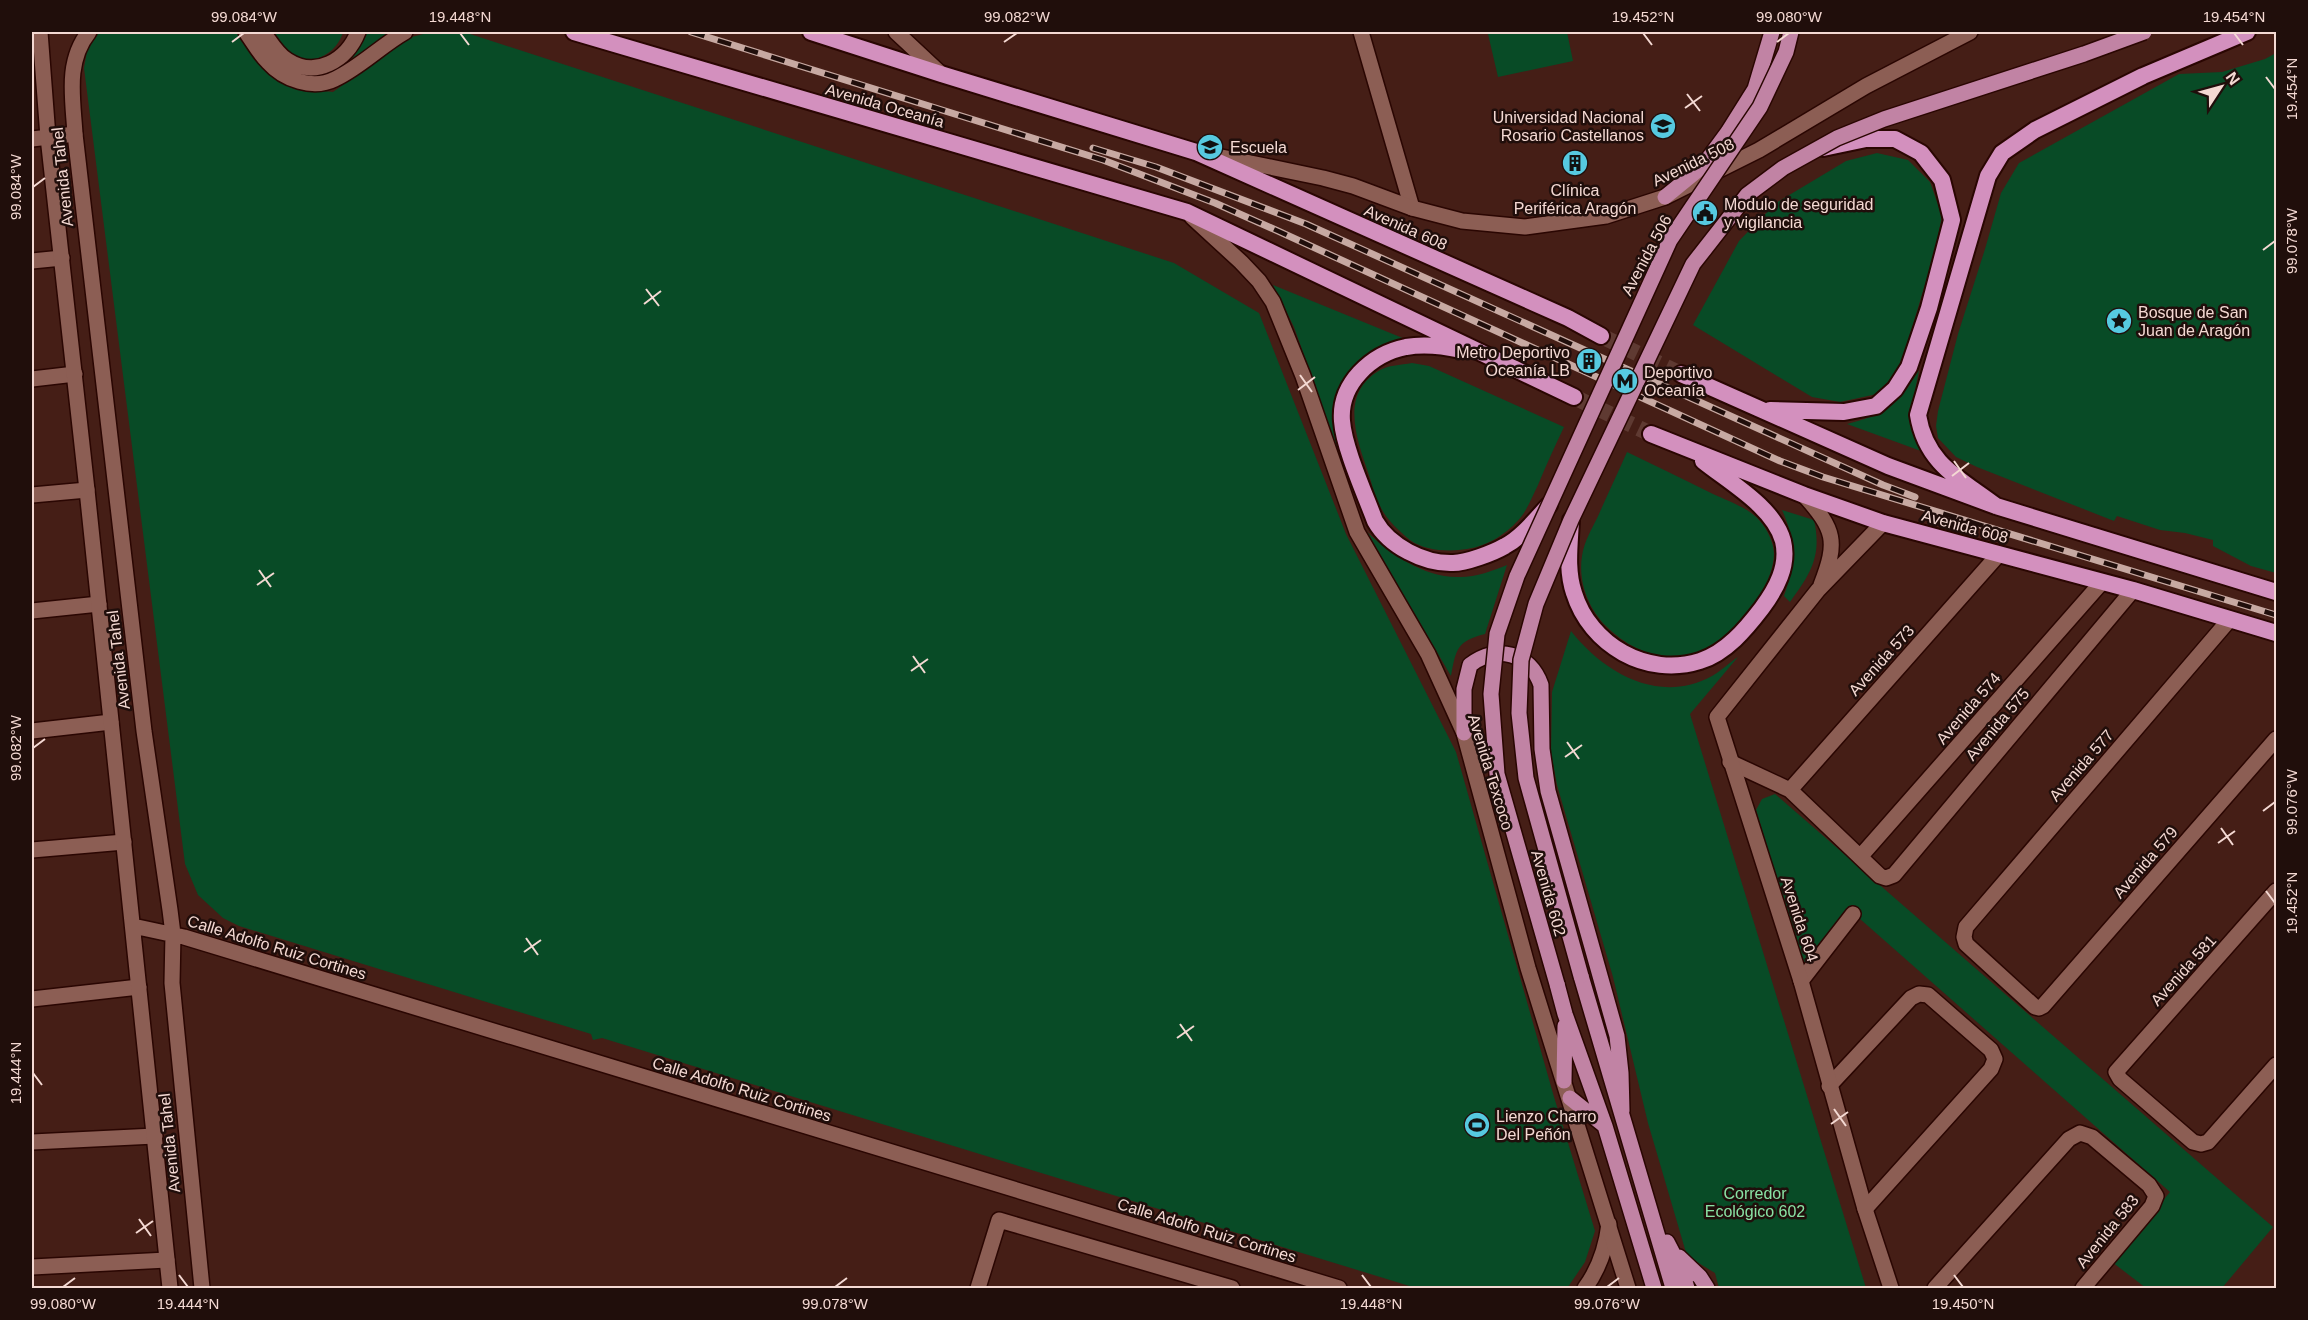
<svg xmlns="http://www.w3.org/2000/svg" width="2308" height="1320" viewBox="0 0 2308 1320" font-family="Arial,sans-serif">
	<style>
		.green { fill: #084b26 }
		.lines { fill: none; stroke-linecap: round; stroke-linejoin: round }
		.trunk-tunnel { stroke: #5f3a32; stroke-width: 16; stroke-dasharray: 16 8; stroke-linecap: butt }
		.minor-casing { stroke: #2a0602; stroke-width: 18 }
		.tertiary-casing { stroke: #2a0602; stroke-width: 18 }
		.secondary-casing { stroke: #2a0602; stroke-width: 18 }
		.primary-casing { stroke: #2a0602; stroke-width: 18 }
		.trunk-casing { stroke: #2a0602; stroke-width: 20 }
		.minor { stroke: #8c5e54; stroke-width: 15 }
		.tertiary { stroke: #8c5e54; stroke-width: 15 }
		.secondary { stroke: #8c5e54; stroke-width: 15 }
		.primary { stroke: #c183a4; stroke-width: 15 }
		.trunk { stroke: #d390be; stroke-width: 16 }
		.rail-casing { stroke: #c7a9a2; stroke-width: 7 }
		.rail { stroke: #200e0b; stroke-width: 4.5; stroke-dasharray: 14; stroke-linecap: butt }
		.primary-bridge-casing { stroke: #2a0602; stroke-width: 18; stroke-linecap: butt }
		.primary-bridge { stroke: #c183a4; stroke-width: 15 }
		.ticks { fill: none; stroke: #f4d9d3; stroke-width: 2 }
		.labels { text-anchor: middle; stroke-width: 5; stroke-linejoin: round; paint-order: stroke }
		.street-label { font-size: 16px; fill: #f4d9d3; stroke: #200e0b }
		.poi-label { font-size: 16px; fill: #f4d9d3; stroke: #200e0b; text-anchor: start }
		.park-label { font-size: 16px; fill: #89e2a4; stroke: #200e0b }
		.neatline { fill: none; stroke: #f4d9d3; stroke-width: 2 }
		.ticks-label { font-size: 15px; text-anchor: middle; fill: #f4d9d3 }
	</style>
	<rect width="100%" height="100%" fill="#451e16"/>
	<path class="green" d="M 99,32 L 236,32 L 266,69 L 294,88 L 333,92 L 408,38 L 431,32 L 464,32 L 1174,263 L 1259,313 L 1346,534 L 1456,752 L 1554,1097 L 1595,1231 L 1585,1262 L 1568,1287 L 1416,1288 L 602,1038 L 593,1040 L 591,1034 L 239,926 L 223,918 L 198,895 L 185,864 L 84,68 L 87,51 Z
		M 270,32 L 343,32 C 336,57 305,70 284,50 C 278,45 274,38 270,32 Z
		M 363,32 L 392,32 L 349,63 L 359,48 Z
		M 1498,32 L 1567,32 L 1573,61 L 1498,77 L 1488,34 Z
		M 2276,53 L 2276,573 L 2251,566 L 2213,546 L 2213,540 L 2185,533 L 2160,530 L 2117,516 L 2114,521 L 1977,467 L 1956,457 L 1938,438 L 1936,426 L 1938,411 L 1958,334 L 1985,249 L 2001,193 L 2019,163 L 2179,74 L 2222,72 L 2265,59 Z
		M 1877,153 L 1908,160 L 1930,182 L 1942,216 L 1935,251 L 1900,368 L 1877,394 L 1840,402 L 1812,397 L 1693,325 L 1739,241 L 1776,203 L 1846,161 Z
		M 1273,285 L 1405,339 C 1398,341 1390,342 1383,345 C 1372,349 1361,359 1355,368 C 1332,397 1330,415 1338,451 L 1294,327 Z
		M 1412,363 L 1429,366 L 1564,427 C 1555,446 1546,465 1538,485 C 1533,495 1528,508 1521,517 C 1508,533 1488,546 1467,549 C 1449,552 1425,551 1410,540 C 1399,531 1386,519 1380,506 C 1374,496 1372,483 1368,472 C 1357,440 1340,395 1377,372 C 1386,365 1401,365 1412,363 Z
		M 1919,370 C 1913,402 1909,420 1921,451 L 1847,424 C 1889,413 1896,406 1919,370 Z
		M 1627,452 C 1656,466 1685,480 1713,494 C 1728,501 1749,508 1760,521 C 1767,529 1774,543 1774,554 C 1773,593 1726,647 1688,655 C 1657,662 1627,647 1606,626 C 1588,608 1578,581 1582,556 C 1584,541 1593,527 1599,514 C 1608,493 1618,473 1627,452 Z
		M 1782,510 L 1814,520 C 1822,556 1811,573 1790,602 L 1784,596 C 1795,565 1796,541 1782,510 Z
		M 1367,532 C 1391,554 1423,577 1457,577 C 1474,578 1492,571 1507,565 L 1485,634 C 1457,641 1456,649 1451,676 Z
		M 1571,631 C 1604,673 1659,705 1712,676 C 1721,671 1729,663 1738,657 L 1690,714 L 1866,1288 L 1719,1288 L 1715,1273 L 1687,1256 L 1648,1123 L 1613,977 L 1557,785 L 1551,753 L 1552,692 Z
		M 1775,794 L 2273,1227 L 2222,1288 L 2146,1288 L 2112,1262 L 2170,1192 L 1851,911 L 1804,967 L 1756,810 L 1762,799 Z"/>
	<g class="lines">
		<path class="trunk-tunnel" d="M 1601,336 L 1681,374
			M 1574,397 L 1651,434"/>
		<g class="minor-casing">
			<path id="minor" d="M 1361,32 L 1412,208
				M 32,139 L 75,134
				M 32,261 L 62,258
				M 32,379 L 75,374
				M 32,495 L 87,490
				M 32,611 L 99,604
				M 2230,619 L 1966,927 L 1964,937 L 1966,944 L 2035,1007 L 2039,1008 L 2043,1006 L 2276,739
				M 32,731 L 111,722
				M 1730,762 L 1790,790 L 1880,876 L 1886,878 L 1894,875 L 2133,590
				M 1790,790 L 1999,554
				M 32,850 L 124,842
				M 1860,857 L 2102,582
				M 2276,891 L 2116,1072 L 2120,1079 L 2193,1142 L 2201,1144 L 2208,1142 L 2276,1065
				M 1801,981 L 1853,914
				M 32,999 L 139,987
				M 1829,1086 L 1911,998 L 1919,994 L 1928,995 L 1991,1050 L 1995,1059 L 1991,1069 L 1865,1209
				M 32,1142 L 155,1136
				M 32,1267 L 167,1260
				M 978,1288 L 999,1220 L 1232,1288
				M 1935,1288 L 2069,1139 L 2080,1133 L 2092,1137 L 2149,1185 L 2156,1196 L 2152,1206 L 2083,1288"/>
		</g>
		<g class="tertiary-casing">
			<path id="tertiary" d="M 40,32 L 48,137 L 87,490 L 170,1288
				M 89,32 C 65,62 73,99 75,134 L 144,731 L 170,910 L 173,934 L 172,983 L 202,1288
				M 246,32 C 253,42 259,53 268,62 C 284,80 313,90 335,79 C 359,68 382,45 405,32
				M 263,32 C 270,41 277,54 287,60 C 316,79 347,60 358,32
				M 1212,155 L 1323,178 L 1353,186 L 1412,208 L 1462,221 L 1525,227 L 1606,216 L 1665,197 L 1759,150 L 1866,86 L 1970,32
				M 1804,495 C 1835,530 1838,541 1821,585
				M 1883,523 L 1818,590 L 1717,717 L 1801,981 L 1865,1209 L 1891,1288
				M 133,926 L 184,937 L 1339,1288
				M 1585,1288 C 1599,1269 1606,1249 1609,1224"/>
		</g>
		<g class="secondary-casing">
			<path id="secondary" d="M 896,32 L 941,74
				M 1192,217 L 1241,262 L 1259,281 L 1273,302 L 1303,376 L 1357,532 L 1428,654 L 1464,733 L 1528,968 L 1628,1288"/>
		</g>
		<g class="primary-casing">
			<path id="primary" d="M 1665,197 L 1703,166 L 1728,132 L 1755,89 L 1772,32
				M 1464,733 L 1464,689 L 1470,665 C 1497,644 1530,653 1541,685 L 1542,749 L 1548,791 L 1617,1036 L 1621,1073 L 1622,1111
				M 1581,976 L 1673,1288
				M 1557,984 L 1565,1014 L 1605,1126 L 1654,1288
				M 1564,1081 L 1565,1026
				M 1570,1098 L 1605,1126
				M 1667,1242 L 1682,1271 L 1687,1288
				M 1679,1257 L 1700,1277 L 1707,1288"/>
		</g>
		<g class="trunk-casing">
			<path id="trunk" d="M 574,32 L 1187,212 L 1574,397
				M 811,32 L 941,74 L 1196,152 L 1568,318 L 1601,336
				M 1461,350 C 1443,346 1423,344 1406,347 C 1371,354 1339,384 1342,421 C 1344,448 1365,494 1375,521 C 1389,546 1424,564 1453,563 C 1466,563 1493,553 1505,546 C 1522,537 1536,519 1549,505
				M 1681,374 L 1888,466 L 1996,506 L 2276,592
				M 1770,410 L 1844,412 L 1876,406 L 1895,389 L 1909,367 L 1929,308 L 1952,220 L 1942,180 L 1921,153 L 1895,139 L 1866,139 L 1823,148
				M 1651,434 L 1804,495 L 1883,523 L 2133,590 L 2276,633
				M 1996,506 C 1959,478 1926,464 1918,415 L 1988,176 L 2002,153 L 2035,130 L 2143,76 L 2247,32
				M 1571,520 C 1570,544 1566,570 1574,593 C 1590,645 1647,678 1700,661 C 1726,653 1746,629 1762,608 C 1776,589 1789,566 1783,541 C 1774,507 1729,482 1703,461"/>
		</g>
		<use href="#minor" class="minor"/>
		<use href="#tertiary" class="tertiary"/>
		<use href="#secondary" class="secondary"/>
		<use href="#primary" class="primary"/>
		<use href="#trunk" class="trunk"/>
		<g class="rail-casing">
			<path id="rail" d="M 691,32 L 1103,160 L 1215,203 L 1278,231 L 1780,461 L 1823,477 L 2276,615
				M 1093,148 L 1156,167 L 1306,224 L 1883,485 L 1915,497"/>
		</g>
		<use href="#rail" class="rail"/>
		<g class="primary-bridge-casing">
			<path id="primary-bridge" d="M 1581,976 L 1526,778 L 1519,713 L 1521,660 L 1536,604 L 1571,520 L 1693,264 L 1747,195 L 1783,168 L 1837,138 L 1884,119 L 2084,54 L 2144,32
				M 1557,984 L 1497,774 L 1491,694 L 1497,634 L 1517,576 L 1670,240 L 1760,107 L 1786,52 L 1791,32"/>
		</g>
		<use href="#primary-bridge" class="primary-bridge"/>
	</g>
	<path class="ticks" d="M 460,33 L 469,45M 1643,33 L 1652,45M 2234,33 L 2243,45M 232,42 L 244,33M 1004,42 L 1017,33M 1777,42 L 1789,33M 2266,77 L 2275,89M 1687,94 L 1700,111M 1685,108 L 1702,96M 33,187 L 45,178M 2263,250 L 2275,241M 646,289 L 659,306M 644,304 L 661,291M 1300,375 L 1312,392M 1298,390 L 1315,377M 1954,461 L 1966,478M 1952,476 L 1969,463M 259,570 L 271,587M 257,585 L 274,573M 913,656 L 925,673M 911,671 L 928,659M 1567,742 L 1579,759M 33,748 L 45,739M 1565,757 L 1582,745M 2263,811 L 2275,802M 2221,828 L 2233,845M 2218,843 L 2235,831M 2266,891 L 2275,903M 526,938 L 538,955M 524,952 L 541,940M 1180,1024 L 1192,1041M 1177,1038 L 1194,1026M 33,1073 L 42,1085M 1834,1109 L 1846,1126M 1831,1124 L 1848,1112M 139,1219 L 151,1236M 136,1233 L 153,1221M 179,1275 L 188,1287M 1362,1275 L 1371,1287M 1954,1275 L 1963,1287M 63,1287 L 75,1278M 835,1287 L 847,1278M 1607,1287 L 1619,1278"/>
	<defs>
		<g id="university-disc" transform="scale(1.35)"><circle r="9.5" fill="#56c9e0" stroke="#200e0b"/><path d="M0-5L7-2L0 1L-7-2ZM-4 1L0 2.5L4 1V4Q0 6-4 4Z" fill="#111"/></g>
		<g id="school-disc" transform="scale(1.35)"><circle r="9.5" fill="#56c9e0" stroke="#200e0b"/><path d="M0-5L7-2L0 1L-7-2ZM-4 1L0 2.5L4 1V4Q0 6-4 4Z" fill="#111"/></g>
		<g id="building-disc" transform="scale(1.35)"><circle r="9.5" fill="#56c9e0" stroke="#200e0b"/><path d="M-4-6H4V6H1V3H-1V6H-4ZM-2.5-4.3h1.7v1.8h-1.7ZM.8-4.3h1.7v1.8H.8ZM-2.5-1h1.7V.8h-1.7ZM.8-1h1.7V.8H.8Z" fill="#111"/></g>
		<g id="civic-disc" transform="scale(1.35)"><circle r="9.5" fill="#56c9e0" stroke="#200e0b"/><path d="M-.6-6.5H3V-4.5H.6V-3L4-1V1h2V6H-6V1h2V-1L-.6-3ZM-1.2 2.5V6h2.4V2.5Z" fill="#111"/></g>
		<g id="sight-disc" transform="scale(1.35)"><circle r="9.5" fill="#56c9e0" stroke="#200e0b"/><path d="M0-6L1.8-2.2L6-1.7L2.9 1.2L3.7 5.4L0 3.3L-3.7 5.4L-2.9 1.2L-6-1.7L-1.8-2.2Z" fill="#111"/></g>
		<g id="metro-disc" transform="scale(1.35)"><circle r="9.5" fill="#56c9e0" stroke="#200e0b"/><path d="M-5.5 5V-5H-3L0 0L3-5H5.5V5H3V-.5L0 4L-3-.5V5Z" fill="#111"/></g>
		<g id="stadium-disc" transform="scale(1.35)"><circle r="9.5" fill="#56c9e0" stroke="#200e0b"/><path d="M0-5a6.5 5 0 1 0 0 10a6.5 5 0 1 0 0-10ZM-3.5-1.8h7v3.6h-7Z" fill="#111"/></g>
	</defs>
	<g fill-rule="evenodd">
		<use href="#university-disc" x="1663" y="126"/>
		<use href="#school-disc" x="1210" y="147"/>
		<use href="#building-disc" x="1575" y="163"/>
		<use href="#civic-disc" x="1705" y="213"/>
		<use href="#sight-disc" x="2119" y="321"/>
		<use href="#building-disc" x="1589" y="361"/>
		<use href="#metro-disc" x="1625" y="381"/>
		<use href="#stadium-disc" x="1477" y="1125"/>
	</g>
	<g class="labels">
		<g class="street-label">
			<text transform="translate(885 105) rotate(16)" y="6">Avenida Oceanía</text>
			<text transform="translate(1693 162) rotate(-26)" y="6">Avenida 508</text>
			<text transform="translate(62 177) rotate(-96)" y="6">Avenida Tahel</text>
			<text transform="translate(1406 227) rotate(24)" y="6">Avenida 608</text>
			<text transform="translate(1646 255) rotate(-62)" y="6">Avenida 506</text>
			<text transform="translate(1965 526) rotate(15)" y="6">Avenida 608</text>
			<text transform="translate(118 660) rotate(-97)" y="6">Avenida Tahel</text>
			<text transform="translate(1881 660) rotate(-48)" y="6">Avenida 573</text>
			<text transform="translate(1968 708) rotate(-49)" y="6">Avenida 574</text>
			<text transform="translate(1997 724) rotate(-50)" y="6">Avenida 575</text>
			<text transform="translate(2081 765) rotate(-49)" y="6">Avenida 577</text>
			<text transform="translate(1491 772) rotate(73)" y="6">Avenida Texcoco</text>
			<text transform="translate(2145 862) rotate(-49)" y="6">Avenida 579</text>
			<text transform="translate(1549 893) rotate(74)" y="6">Avenida 602</text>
			<text transform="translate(1800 919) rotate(72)" y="6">Avenida 604</text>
			<text transform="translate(277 947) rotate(17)" y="6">Calle Adolfo Ruiz Cortines</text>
			<text transform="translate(2183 970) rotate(-48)" y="6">Avenida 581</text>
			<text transform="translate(742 1089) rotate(17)" y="6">Calle Adolfo Ruiz Cortines</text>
			<text transform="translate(169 1143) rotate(-96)" y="6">Avenida Tahel</text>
			<text transform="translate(1207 1230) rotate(17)" y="6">Calle Adolfo Ruiz Cortines</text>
			<text transform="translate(2107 1231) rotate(-51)" y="6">Avenida 583</text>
		</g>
		<g class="poi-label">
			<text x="1644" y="123" text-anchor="end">Universidad Nacional<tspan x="1644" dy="18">Rosario Castellanos</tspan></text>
			<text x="1230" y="153">Escuela</text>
			<text x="1575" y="196" text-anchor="middle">Clínica<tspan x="1575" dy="18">Periférica Aragón</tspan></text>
			<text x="1724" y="210">Modulo de seguridad<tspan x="1724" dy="18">y vigilancia</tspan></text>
			<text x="2138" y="318">Bosque de San<tspan x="2138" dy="18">Juan de Aragón</tspan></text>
			<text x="1570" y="358" text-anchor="end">Metro Deportivo<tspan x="1570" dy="18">Oceanía LB</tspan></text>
			<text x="1644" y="378">Deportivo<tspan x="1644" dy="18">Oceanía</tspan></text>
			<text x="1496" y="1122">Lienzo Charro<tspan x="1496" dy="18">Del Peñón</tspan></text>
		</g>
		<g class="park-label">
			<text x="1755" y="1199">Corredor<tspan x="1755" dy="18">Ecológico 602</tspan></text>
		</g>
	</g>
	<rect width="2308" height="1320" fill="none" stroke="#200e0b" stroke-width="66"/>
	<g transform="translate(2221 87) rotate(54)" stroke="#200e0b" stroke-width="4.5" paint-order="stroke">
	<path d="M0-4.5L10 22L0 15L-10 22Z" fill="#f4d9d3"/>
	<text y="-9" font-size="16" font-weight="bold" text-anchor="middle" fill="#f4d9d3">N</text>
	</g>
	<rect x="33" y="33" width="2242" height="1254" class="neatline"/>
	<g class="ticks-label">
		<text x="244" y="22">99.084°W</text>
		<text x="460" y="22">19.448°N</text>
		<text x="1017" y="22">99.082°W</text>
		<text x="1643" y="22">19.452°N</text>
		<text x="1789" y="22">99.080°W</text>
		<text x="2234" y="22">19.454°N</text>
		<text transform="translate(2292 89) rotate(-90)" y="5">19.454°N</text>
		<text transform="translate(16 187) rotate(-90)" y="5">99.084°W</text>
		<text transform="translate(2292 241) rotate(-90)" y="5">99.078°W</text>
		<text transform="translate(16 748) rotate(-90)" y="5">99.082°W</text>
		<text transform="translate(2292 802) rotate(-90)" y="5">99.076°W</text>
		<text transform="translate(2292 903) rotate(-90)" y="5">19.452°N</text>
		<text transform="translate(16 1073) rotate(-90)" y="5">19.444°N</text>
		<text x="63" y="1309">99.080°W</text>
		<text x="188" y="1309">19.444°N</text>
		<text x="835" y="1309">99.078°W</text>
		<text x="1371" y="1309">19.448°N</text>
		<text x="1607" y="1309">99.076°W</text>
		<text x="1963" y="1309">19.450°N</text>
	</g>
</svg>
